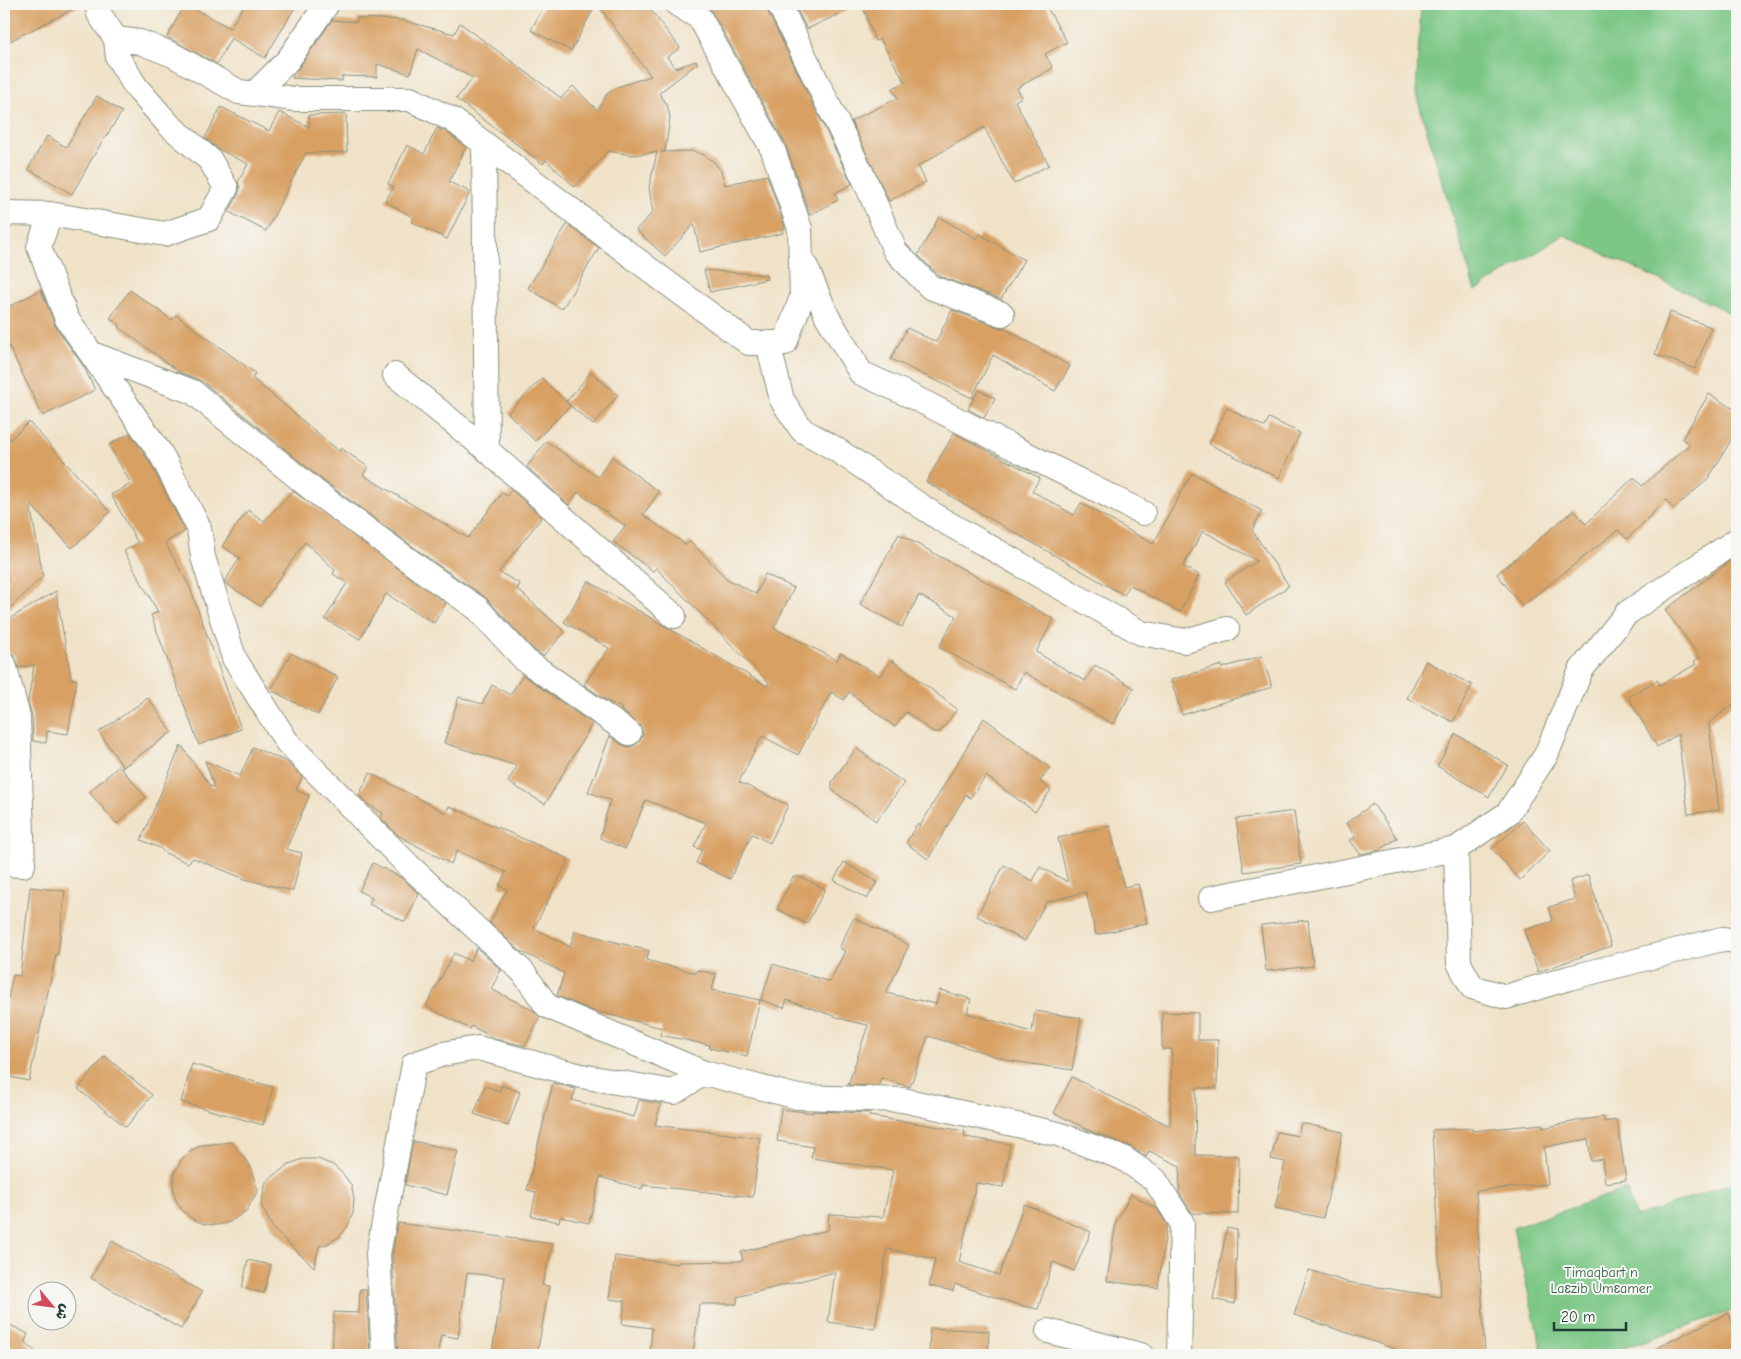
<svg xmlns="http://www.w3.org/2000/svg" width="1741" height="1359" viewBox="0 0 1741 1359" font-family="'Comic Neue','Playpen Sans Arabic',sans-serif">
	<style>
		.green { fill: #7bc786; stroke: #4d825d }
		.building { fill: #d8a064 }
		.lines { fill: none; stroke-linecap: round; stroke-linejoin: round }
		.minor-casing { stroke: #88907e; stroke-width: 26 }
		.minor { stroke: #fff; stroke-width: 24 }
		.labels { text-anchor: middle; stroke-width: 4; stroke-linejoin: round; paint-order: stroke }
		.park-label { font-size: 14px; fill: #366048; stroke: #f6f6f2 }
	</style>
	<rect width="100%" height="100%" fill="#f6f6f2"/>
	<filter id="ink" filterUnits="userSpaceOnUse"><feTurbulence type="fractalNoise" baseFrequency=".02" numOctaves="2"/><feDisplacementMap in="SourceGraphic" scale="10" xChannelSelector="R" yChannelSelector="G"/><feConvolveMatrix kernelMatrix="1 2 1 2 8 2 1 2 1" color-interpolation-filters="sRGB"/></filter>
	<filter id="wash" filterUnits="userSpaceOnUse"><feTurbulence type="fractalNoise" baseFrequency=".0096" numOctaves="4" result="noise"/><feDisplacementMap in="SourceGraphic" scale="20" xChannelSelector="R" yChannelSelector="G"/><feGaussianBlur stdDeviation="1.12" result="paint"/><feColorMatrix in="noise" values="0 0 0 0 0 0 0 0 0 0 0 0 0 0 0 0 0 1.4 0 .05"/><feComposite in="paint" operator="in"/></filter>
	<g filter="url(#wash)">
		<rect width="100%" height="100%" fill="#f0e2c7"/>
		<path class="green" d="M 1421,4 L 1737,4 L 1737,316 L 1564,235 L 1475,291 L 1416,94 Z
			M 1732,1183 L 1737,1198 L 1737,1309 L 1603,1355 L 1543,1355 L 1513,1228 L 1626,1189 L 1636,1217 Z"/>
		<g id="blocks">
			<path class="building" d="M 4,4 L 83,4 L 4,44 Z
				M 185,4 L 230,28 L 245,4 L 297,4 L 265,58 L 231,38 L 217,64 L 167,37 Z
				M 545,4 L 596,4 L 571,51 L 531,30 Z
				M 597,4 L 646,4 L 680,48 L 667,57 L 675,68 L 696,61 L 698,63 L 659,93 L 667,105 L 670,117 L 665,151 L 661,152 L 693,151 L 704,155 L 714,162 L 721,171 L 725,185 L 767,175 L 785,228 L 782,229 L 783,233 L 700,252 L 694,224 L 665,256 L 636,230 L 653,212 L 649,188 L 657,152 L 632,155 L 608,151 L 575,187 L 546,160 L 543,164 L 456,99 L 473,78 L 418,49 L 410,74 L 377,64 L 377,77 L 342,76 L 342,81 L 292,78 L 293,75 L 299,68 L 332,20 L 357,22 L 357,18 L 402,20 L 454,34 L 460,23 L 561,98 L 573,86 L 597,110 L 607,94 L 617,87 L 651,76 Z
				M 703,4 L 765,4 L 767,10 L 852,184 L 835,193 L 838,200 L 810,215 L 785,143 L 712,11 Z
				M 794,4 L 861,4 L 807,29 Z
				M 862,4 L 1045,4 L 1067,42 L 1045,54 L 1053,68 L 1017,88 L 1022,97 L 1015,101 L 1049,165 L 1014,184 L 984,127 L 918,166 L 926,182 L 889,201 L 851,121 L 898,98 L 892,89 L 905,82 L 880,39 L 875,41 Z
				M 97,96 L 122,112 L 97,150 L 72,194 L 28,169 L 47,136 L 66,147 Z
				M 221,107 L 269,131 L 279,112 L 309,127 L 309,115 L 346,114 L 347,152 L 306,153 L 266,231 L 229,212 L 238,195 L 240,188 L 238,182 L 248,164 L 218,149 L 205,138 Z
				M 437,128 L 446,132 L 466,147 L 449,182 L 470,192 L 447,239 L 412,222 L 414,218 L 385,201 L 394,187 L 388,184 L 407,145 L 424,154 Z
				M 939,217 L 977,239 L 980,234 L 1024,260 L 1001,299 L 942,277 L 936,273 L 918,255 Z
				M 567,224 L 599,248 L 562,309 L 528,288 Z
				M 704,270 L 766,275 L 767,279 L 710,292 Z
				M 41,290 L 56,327 L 84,367 L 95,390 L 43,416 L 4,336 L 4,309 Z
				M 130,290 L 172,320 L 176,315 L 255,373 L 252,378 L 339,451 L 341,448 L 368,467 L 363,475 L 468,538 L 502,493 L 507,496 L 511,490 L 542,517 L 499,572 L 520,584 L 517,589 L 565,632 L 543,656 L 534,650 L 485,597 L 438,565 L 325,482 L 202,381 L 179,372 L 119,327 L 120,325 L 110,318 Z
				M 952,310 L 997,327 L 1004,328 L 1070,366 L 1055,391 L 993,355 L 972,398 L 891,359 L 907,328 L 936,342 Z
				M 1670,312 L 1711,327 L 1695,369 L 1655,354 Z
				M 591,372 L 618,395 L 593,425 L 566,402 Z
				M 542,378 L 570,406 L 535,441 L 508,413 Z
				M 979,390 L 995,398 L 984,418 L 968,409 Z
				M 1709,394 L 1737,411 L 1737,430 L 1708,479 L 1674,509 L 1666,500 L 1627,539 L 1618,530 L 1522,606 L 1497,574 L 1574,510 L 1586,524 L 1634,477 L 1642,486 L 1690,444 L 1682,439 Z
				M 1227,408 L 1265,427 L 1269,418 L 1300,433 L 1279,478 L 1209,444 Z
				M 29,422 L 110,512 L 72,548 L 30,504 L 43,576 L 4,614 L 4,583 L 8,582 L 4,559 L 4,445 Z
				M 130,433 L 149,461 L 185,531 L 165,543 L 189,585 L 241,729 L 199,745 L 151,615 L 158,612 L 124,551 L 138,543 L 111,495 L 131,484 L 109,445 Z
				M 954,433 L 1040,478 L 1032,491 L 1074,515 L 1081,503 L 1153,544 L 1192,473 L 1262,511 L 1252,530 L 1289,586 L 1246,615 L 1225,582 L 1257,561 L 1203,531 L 1183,566 L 1199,575 L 1180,612 L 1130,585 L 1124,595 L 926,482 Z
				M 546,441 L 598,477 L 612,457 L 659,492 L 643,515 L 686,545 L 690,541 L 727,579 L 756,594 L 765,574 L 794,588 L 774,628 L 837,660 L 841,653 L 880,676 L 892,660 L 957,709 L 940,732 L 933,732 L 906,712 L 895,727 L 849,692 L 844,700 L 831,692 L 798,755 L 762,736 L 739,782 L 788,805 L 770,843 L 752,834 L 730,879 L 696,863 L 702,850 L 694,847 L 706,823 L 646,800 L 625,849 L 600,838 L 610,800 L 588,792 L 610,736 L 621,744 L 628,747 L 634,746 L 640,741 L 643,734 L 641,727 L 621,710 L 622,708 L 606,700 L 584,685 L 609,648 L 564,622 L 588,581 L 767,686 L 769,683 L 656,568 L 653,571 L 613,542 L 625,526 L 578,492 L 569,505 L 527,467 Z
				M 293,491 L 446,603 L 434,623 L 386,594 L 360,639 L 325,619 L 347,583 L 333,574 L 335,570 L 305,542 L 260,606 L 225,583 L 225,581 L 240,558 L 222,546 L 248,510 L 264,521 Z
				M 899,534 L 1054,619 L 1036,652 L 1085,681 L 1095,665 L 1134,688 L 1113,724 L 1024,672 L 1015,689 L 939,647 L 956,616 L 919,595 L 902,627 L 860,604 Z
				M 1737,556 L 1737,701 L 1709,723 L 1719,810 L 1688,814 L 1678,734 L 1657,747 L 1628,697 L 1657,680 L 1660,685 L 1696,664 L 1694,662 L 1700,657 L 1665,610 Z
				M 56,591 L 71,678 L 77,680 L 68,734 L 47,731 L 46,743 L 33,741 L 32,716 L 28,701 L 34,665 L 19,668 L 14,655 L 8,651 L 4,651 L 4,622 Z
				M 291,653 L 338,677 L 318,715 L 271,690 Z
				M 1262,656 L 1272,687 L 1182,715 L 1171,680 L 1222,665 L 1222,668 Z
				M 1426,661 L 1472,685 L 1453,722 L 1407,698 Z
				M 523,675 L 592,724 L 545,804 L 508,782 L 517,766 L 444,743 L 459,697 L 482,704 L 492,685 L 510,695 Z
				M 148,698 L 172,732 L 123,767 L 99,732 Z
				M 984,718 L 1050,768 L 1040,781 L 1051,790 L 1035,812 L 986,776 L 970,798 L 966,794 L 928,859 L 906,843 L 917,824 L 920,826 Z
				M 1456,734 L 1508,765 L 1489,797 L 1437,766 Z
				M 181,745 L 211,787 L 214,786 L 205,761 L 240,776 L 253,747 L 287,762 L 302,777 L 296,790 L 309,796 L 286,849 L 302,853 L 293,891 L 245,879 L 193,858 L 188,863 L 165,853 L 160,848 L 141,840 Z
				M 856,748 L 904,783 L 876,821 L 832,790 L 832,782 Z
				M 119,766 L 146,797 L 117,824 L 89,792 Z
				M 370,773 L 446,813 L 449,806 L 569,859 L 534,928 L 570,947 L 575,931 L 649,951 L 646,960 L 696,973 L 697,970 L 716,974 L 712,990 L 760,1000 L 747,1056 L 709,1048 L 710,1045 L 660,1035 L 662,1028 L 591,1010 L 557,996 L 564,973 L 520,951 L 490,923 L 507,889 L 499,886 L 506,872 L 457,851 L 451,864 L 399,836 L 381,818 L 383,813 L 369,805 L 359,795 Z
				M 1373,804 L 1397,838 L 1380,850 L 1360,854 L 1350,840 L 1356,837 L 1346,823 Z
				M 1294,811 L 1301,864 L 1244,872 L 1236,819 Z
				M 1523,821 L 1550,851 L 1520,880 L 1492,849 Z
				M 1110,826 L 1124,887 L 1138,884 L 1147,923 L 1096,935 L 1086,892 L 1046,902 L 1025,941 L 977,916 L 1004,865 L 1033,881 L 1040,867 L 1068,882 L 1058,838 Z
				M 844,862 L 877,882 L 867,899 L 834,880 Z
				M 373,863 L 402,878 L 419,894 L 405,922 L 369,904 L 372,898 L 359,891 Z
				M 1588,875 L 1611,946 L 1538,972 L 1524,930 L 1553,921 L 1549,907 L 1575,899 L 1570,881 Z
				M 793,877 L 801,877 L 825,889 L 807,924 L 777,909 Z
				M 30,887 L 65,891 L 58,954 L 56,954 L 29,1081 L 4,1076 L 4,1016 L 13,975 L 20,976 Z
				M 854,918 L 909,945 L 886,993 L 936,1004 L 940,990 L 971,999 L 967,1013 L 1032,1032 L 1035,1011 L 1081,1018 L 1072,1070 L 1012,1061 L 928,1036 L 910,1087 L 881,1078 L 879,1086 L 848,1085 L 868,1025 L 849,1021 L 787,1000 L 784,1008 L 761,1000 L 773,964 L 830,982 L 845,951 L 839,948 Z
				M 1308,920 L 1313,966 L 1266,971 L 1261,925 Z
				M 477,948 L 501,970 L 491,989 L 533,1010 L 540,1017 L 525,1046 L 496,1039 L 471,1026 L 470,1029 L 426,1006 L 454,953 L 470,961 Z
				M 1162,1012 L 1198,1013 L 1198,1040 L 1218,1040 L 1217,1088 L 1196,1088 L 1195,1155 L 1239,1156 L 1238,1214 L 1192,1213 L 1179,1192 L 1180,1166 L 1149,1151 L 1146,1157 L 1128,1145 L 1093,1132 L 1054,1113 L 1072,1077 L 1170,1126 L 1172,1049 L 1162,1049 Z
				M 105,1056 L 152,1095 L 126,1127 L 78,1089 Z
				M 192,1064 L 273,1087 L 263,1125 L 181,1102 Z
				M 553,1083 L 576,1089 L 572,1100 L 634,1117 L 639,1100 L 661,1104 L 655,1125 L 760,1138 L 753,1197 L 643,1185 L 642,1189 L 600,1177 L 589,1223 L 560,1217 L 559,1222 L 531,1216 L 536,1192 L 527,1190 Z
				M 501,1085 L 520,1092 L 508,1126 L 474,1114 L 485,1086 L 500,1091 Z
				M 781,1109 L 813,1113 L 813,1111 L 870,1113 L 869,1116 L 965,1131 L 964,1137 L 1010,1144 L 1003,1187 L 976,1183 L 959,1262 L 999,1275 L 1024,1204 L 1091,1232 L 1074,1271 L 1053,1262 L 1038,1309 L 1019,1305 L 955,1284 L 953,1291 L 929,1286 L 935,1259 L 887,1249 L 875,1329 L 828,1322 L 835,1272 L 737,1297 L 737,1304 L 699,1304 L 693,1355 L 650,1355 L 652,1328 L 622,1324 L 625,1301 L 609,1299 L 615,1256 L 678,1264 L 678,1262 L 743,1261 L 741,1252 L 828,1230 L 829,1214 L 883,1217 L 893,1170 L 811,1158 L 813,1147 L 777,1141 Z
				M 1604,1117 L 1604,1122 L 1617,1120 L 1626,1180 L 1605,1183 L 1602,1159 L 1591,1161 L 1588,1139 L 1544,1147 L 1548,1184 L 1476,1191 L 1485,1355 L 1413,1355 L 1294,1315 L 1309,1270 L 1347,1282 L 1441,1297 L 1432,1130 L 1472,1128 L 1472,1131 L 1542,1124 L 1543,1128 L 1581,1120 Z
				M 1301,1123 L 1343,1132 L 1323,1218 L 1275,1208 L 1285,1162 L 1271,1159 L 1277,1132 L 1298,1136 Z
				M 413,1141 L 458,1151 L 447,1195 L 405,1185 Z
				M 231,1142 L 249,1164 L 258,1190 L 247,1210 L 230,1222 L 217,1225 L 204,1224 L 192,1219 L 182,1210 L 175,1198 L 173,1185 L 175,1172 L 181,1160 L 190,1151 L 202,1145 Z
				M 303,1159 L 318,1159 L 333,1165 L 343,1174 L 351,1185 L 354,1199 L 353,1213 L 348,1226 L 339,1237 L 327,1244 L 319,1246 L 314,1267 L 274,1230 L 261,1205 L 266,1182 L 289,1164 Z
				M 1131,1194 L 1157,1209 L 1167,1224 L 1158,1288 L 1107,1281 L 1116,1222 Z
				M 398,1223 L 553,1244 L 542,1285 L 549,1286 L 537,1355 L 514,1355 L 492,1351 L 505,1277 L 467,1273 L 458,1338 L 441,1335 L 437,1355 L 398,1355 L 392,1255 Z
				M 1227,1228 L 1237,1230 L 1235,1304 L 1213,1299 Z
				M 112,1241 L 202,1292 L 181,1329 L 91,1278 Z
				M 248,1260 L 271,1265 L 264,1293 L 242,1288 Z
				M 360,1289 L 366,1289 L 370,1355 L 332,1355 L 334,1312 L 359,1313 Z
				M 1728,1313 L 1737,1333 L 1737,1355 L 1642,1355 Z
				M 4,1322 L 28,1334 L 25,1341 L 38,1355 L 4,1355 Z
				M 930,1328 L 989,1331 L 988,1355 L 929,1355 Z"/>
		</g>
	</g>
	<g filter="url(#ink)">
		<use href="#blocks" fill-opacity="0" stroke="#88907e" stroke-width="1"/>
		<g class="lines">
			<g class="minor-casing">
				<path id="minor" d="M 97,4 L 99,14 L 116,39
					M 677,4 L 700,18 L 773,150 L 800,229 L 802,297 L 785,343 L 749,343 L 662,279 L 453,120 L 410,99 L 295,99 L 239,92 L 173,55 L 140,42 L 116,39 L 118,58 L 136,87 L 169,125 L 210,160 L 226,188 L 209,219 L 165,234 L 50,214 L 39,247 L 67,319 L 161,454 L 199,528 L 203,557 L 234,658 L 287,742 L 408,865 L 523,972 L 547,1006 L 704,1073 L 798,1097 L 903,1100 L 1058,1134 L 1123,1158 L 1155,1180 L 1182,1223 L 1179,1355
					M 779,4 L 865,180 L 895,251 L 930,287 L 1002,314
					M 254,94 L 288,60 L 327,4
					M 484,143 L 487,450 L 674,616
					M 4,217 L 7,213 L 50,214
					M 805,265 L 827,316 L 861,373 L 911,396 L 1143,513
					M 768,343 L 782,400 L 802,430 L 834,448 L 942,520 L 1141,633 L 1185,641 L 1227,629
					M 92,354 L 193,392 L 317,493 L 430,576 L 477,608 L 525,660 L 629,733
					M 395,375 L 487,450
					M 1737,540 L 1627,613 L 1581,670 L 1546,755 L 1508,813 L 1456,849 L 1459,963 L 1472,987 L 1506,997 L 1569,978 L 1722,939 L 1737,941
					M 4,664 L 18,717 L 23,865 L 4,864
					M 1211,898 L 1456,849
					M 1048,1331 L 1141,1355
					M 384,1355 L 378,1254 L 414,1064 L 443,1054 L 478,1048 L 581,1076 L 674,1092 L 704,1073"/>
			</g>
			<use href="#minor" class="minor"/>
		</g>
	</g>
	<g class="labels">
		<g class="park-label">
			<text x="1601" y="1277">Timaqbart n<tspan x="1601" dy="16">Laɛzib Umɛamer</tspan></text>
		</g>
	</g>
	<rect width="1741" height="1359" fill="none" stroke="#f6f6f2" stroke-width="20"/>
	<g transform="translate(52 1306) rotate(119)"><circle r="24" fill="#f6f6f2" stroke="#a0aca6"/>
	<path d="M0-4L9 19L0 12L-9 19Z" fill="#d1495b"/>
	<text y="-8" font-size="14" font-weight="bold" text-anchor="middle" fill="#1f3d34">ش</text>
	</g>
	<path d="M1554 1322v8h72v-8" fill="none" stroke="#1f3d34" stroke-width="2.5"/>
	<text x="1561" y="1322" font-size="15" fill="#1f3d34" stroke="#f6f6f2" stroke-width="4" paint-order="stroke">20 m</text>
</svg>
